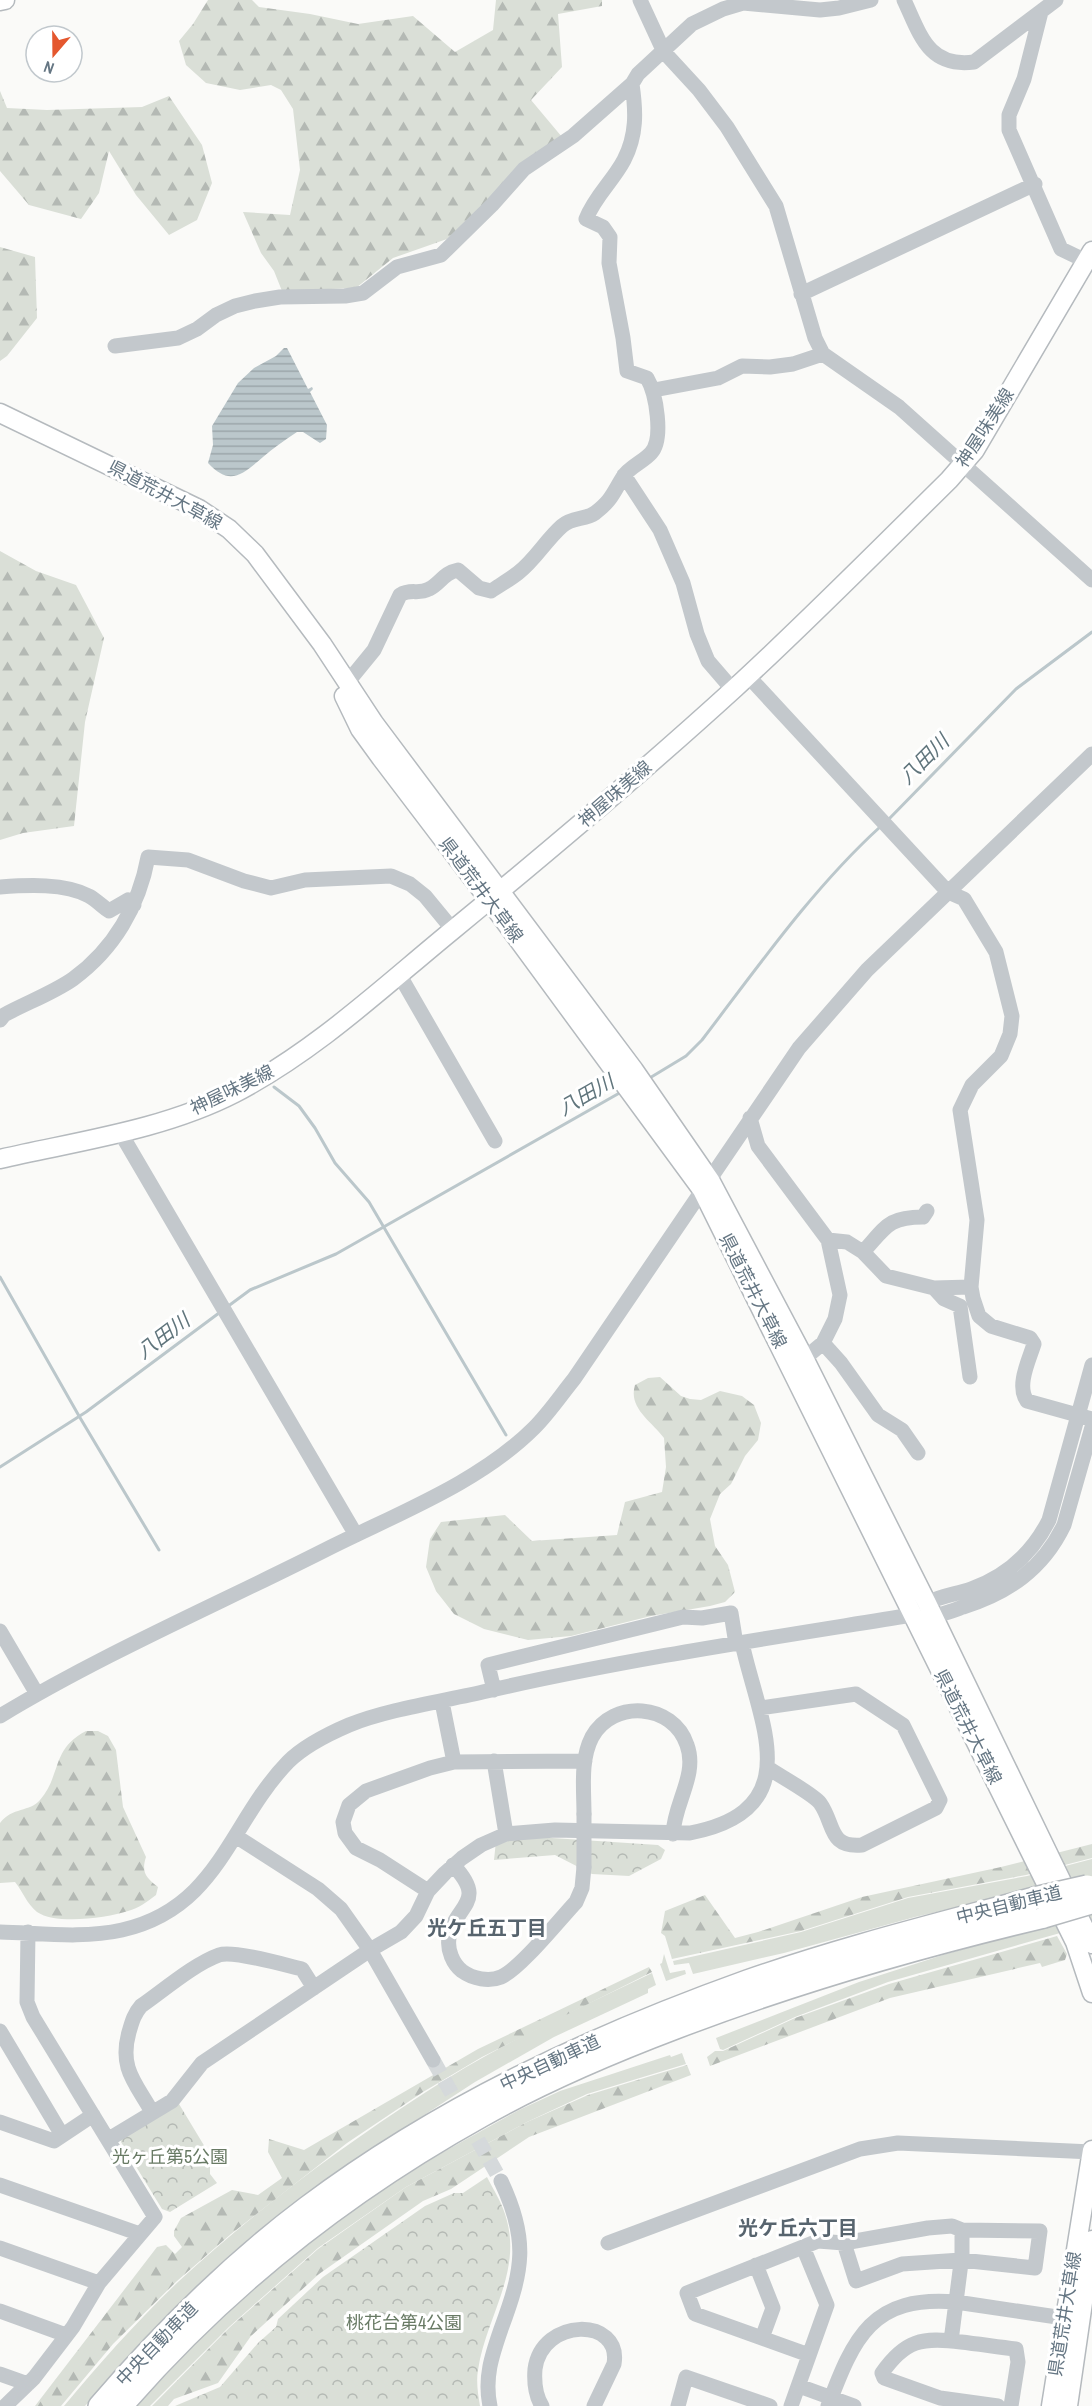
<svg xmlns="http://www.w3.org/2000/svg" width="1092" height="2406" viewBox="0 0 1092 2406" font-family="'Archivo Narrow','Noto Sans JP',sans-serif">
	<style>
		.grass { fill: #dadfd7 }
		.forest { fill: url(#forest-firs) }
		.park { fill: url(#park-crowns) }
		.water { fill: url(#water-rules) }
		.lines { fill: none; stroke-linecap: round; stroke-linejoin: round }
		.stream { stroke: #bbc7cb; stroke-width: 3 }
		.minor-tunnel { stroke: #d5d9db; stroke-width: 15; stroke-dasharray: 15 8; stroke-linecap: butt }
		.major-casing { stroke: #b5babe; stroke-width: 21 }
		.highway-casing { stroke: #b4b9bd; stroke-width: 24 }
		.minor { stroke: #c3c8cc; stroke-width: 15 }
		.major { stroke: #fff; stroke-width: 18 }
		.highway { stroke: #fff; stroke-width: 21 }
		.highway-bridge-casing { stroke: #b4b9bd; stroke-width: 24; stroke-linecap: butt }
		.minor-bridge { stroke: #c3c8cc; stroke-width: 15 }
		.highway-bridge { stroke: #fff; stroke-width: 21 }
		.labels { text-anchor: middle; stroke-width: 6; stroke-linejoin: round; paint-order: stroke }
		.street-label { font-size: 18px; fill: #657683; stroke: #fff }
		.park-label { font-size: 18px; fill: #687a64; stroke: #fff }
		.water-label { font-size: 20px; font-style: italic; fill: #60757c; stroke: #fff }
		.neighbourhood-label { font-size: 20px; font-weight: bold; fill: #57646e; stroke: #fff }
	</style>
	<defs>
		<pattern id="forest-firs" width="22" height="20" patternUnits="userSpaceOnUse" patternTransform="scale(1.5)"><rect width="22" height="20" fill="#dadfd7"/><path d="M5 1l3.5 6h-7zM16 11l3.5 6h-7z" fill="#b4b9b4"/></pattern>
		<pattern id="park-crowns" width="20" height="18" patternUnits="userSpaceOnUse" patternTransform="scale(1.5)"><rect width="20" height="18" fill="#dadfd7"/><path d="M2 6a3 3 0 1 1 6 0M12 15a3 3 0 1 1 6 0" fill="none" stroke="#b4b9b4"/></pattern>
		<pattern id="water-rules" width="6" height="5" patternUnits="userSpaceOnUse" patternTransform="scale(1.5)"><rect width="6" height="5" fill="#bbc7cb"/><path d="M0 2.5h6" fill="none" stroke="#9ca6aa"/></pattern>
	</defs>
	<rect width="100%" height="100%" fill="#fafaf8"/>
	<path class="grass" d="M 1092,1859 L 1092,1876 L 915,1917 L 784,1953 L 693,1974 L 689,1963 L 674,1965 L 673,1961 L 801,1932 L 908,1898 L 1027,1876 Z
		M 1092,1914 L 1092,1924 L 888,1982 L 795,2017 L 723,2050 L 720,2049 L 716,2038 L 859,1982 L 946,1954 Z
		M 664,1954 L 670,1973 L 685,1970 L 686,1974 L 666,1981 L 660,1964 L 662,1963 Z
		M 652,1973 L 656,1985 L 648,1989 L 648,1993 L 554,2037 L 475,2082 L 372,2149 L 177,2307 L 85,2406 L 64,2406 C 100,2363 137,2321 178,2282 C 253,2212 337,2150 423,2094 C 495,2046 575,2010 652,1973 Z
		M 682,2053 L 686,2064 L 587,2094 L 527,2122 L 406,2187 L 318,2248 L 229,2327 L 150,2406 L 135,2406 L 210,2328 L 287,2259 L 391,2181 L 519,2110 L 560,2091 L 670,2055 L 671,2057 Z"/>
	<path class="forest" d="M 208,0 L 252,0 L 259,7 L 310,14 L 358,24 L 413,16 L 455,52 L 493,30 L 496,0 L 602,0 L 602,6 L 558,14 L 562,67 L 531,100 L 562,137 L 447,239 L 393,258 L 356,288 L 282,291 L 274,271 L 261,253 L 243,212 L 290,215 L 300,170 L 293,109 L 281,90 L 271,85 L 240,90 L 206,83 L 186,65 L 179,41 L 193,24 Z
		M 0,91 L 7,108 L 47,110 L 142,107 L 169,96 L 202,145 L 212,183 L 197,220 L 169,235 L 136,195 L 109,151 L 99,193 L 81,219 L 29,205 L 0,171 Z
		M 0,247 L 35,257 L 37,318 L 7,356 L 0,361 Z
		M 0,551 L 36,571 L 76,585 L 104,638 L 85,722 L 74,826 L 23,833 L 0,840 Z
		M 660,1377 L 681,1396 L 690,1399 L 701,1400 L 720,1391 L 742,1396 L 754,1405 L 761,1423 L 758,1440 L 745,1456 L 731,1484 L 720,1494 L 710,1519 L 715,1546 L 728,1565 L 735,1592 L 725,1602 L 710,1606 L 651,1616 L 571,1636 L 528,1640 L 484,1629 L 454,1614 L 436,1591 L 426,1567 L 430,1539 L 441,1522 L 505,1515 L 532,1541 L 617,1535 L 625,1502 L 662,1492 L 666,1467 L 664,1438 C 651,1421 628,1408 635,1385 L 648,1378 Z
		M 86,1731 L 98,1731 L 108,1736 L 116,1750 L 123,1807 L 146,1857 C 141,1872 146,1878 158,1887 L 156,1895 C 147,1902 139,1908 128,1911 C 107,1918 56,1925 37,1912 C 27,1904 23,1892 15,1882 L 0,1883 L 0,1823 C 12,1807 30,1812 40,1800 C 62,1774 51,1749 86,1731 Z
		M 1092,1844 L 1092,1858 L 1026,1875 L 908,1897 L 801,1931 L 672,1959 L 665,1936 L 661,1933 L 665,1911 L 705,1895 L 735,1938 L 758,1932 L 862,1897 L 1001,1867 Z
		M 1057,1936 L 1067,1954 L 1065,1960 L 1042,1967 L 1040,1963 L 890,1998 L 710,2066 L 707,2057 L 715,2051 L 723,2051 L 795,2018 L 889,1984 Z
		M 649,1967 L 652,1972 L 482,2057 L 423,2092 L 347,2143 L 231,2234 L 177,2281 L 113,2344 L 61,2406 L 35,2406 L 157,2247 L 166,2245 L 175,2254 L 182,2247 L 174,2236 L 174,2231 L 181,2218 L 232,2190 L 258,2195 L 282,2178 L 268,2152 L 269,2139 L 304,2150 L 478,2049 Z
		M 687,2065 L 691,2075 L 529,2137 L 451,2189 L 423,2201 L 319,2274 L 251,2336 L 218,2383 L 174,2399 L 168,2406 L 152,2406 L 230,2327 L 318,2249 L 406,2187 L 527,2122 L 588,2095 Z"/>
	<path class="park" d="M 522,1836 L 658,1845 L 665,1850 L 661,1859 L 629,1876 L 592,1874 L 555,1855 L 494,1860 L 496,1841 Z
		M 179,2104 L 214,2162 L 210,2165 L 210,2174 L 217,2183 L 170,2212 L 162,2209 L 121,2142 L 122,2137 Z
		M 487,2177 C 493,2189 501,2201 505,2214 C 524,2271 486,2316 478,2370 C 476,2382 478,2394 480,2406 L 175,2406 L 220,2387 L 258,2343 L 276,2327 L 278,2319 L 323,2277 L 425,2206 L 454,2193 L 463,2193 Z"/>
	<path class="water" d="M 284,348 L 287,348 L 308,389 L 312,387 L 313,389 L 310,392 L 327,425 L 326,439 L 320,443 L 303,432 L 297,432 C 285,440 273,448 263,457 C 243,474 230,487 208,463 L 213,445 L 212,426 L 238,383 L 254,368 L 276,356 Z"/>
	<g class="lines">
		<path class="stream" d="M 887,821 L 1016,689 L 1092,632
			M 648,1079 L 686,1056 L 702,1040 C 757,968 813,888 880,827
			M 274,1087 L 299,1106 L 315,1128 L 335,1163 L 369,1202 L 506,1435
			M 0,1277 L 79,1416 L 159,1550
			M 227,1307 L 250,1290 L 336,1254 L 623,1091
			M 0,1467 L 86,1412 L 219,1313"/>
		<path class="minor-tunnel" d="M 433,2060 L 501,2181"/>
		<g class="major-casing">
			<path id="major" d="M 0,1 L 5,0
				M 0,413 L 199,509 L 229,529 L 255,554 L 322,644 L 374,723 L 634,1070 L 710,1180 L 800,1350 L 927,1603 L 1092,1944
				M 344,696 L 360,729 L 381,758 L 489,900 L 702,1190 L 1075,1942 L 1092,1993
				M 0,1159 C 78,1141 163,1130 235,1093 C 317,1050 383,987 454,929 C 549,851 644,771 735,688 C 808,621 878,550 949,480 L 975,450 L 1092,251
				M 1051,2406 L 1092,2150
				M 1068,2406 L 1092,2240"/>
		</g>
		<g class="highway-casing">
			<path id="highway" d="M 99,2406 C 161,2334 231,2264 307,2207 C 440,2107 591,2037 747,1981 C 841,1948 938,1924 1034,1898
				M 122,2406 C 223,2289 347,2191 482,2116 C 544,2081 610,2053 676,2028 C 796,1982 918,1947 1044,1917"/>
		</g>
		<path class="minor" d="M 640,0 L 664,52 L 699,90 L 727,127 L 776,206 L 815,338 L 823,354 L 899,407 L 1092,580
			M 904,0 C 920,34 928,68 974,62 L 1056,0
			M 1041,12 L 1024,79 L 1009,115 L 1009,130 L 1061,249 L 1086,261
			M 801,294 L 1035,184
			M 115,346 L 178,338 L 197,329 L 216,315 L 235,306 L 255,301 L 280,297 L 345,296 L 363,293 L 397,267 L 441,255 L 492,205 L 524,169 L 573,136 L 632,84 L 638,74 L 692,24 L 723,9 L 743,3 L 820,10 L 839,8 L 871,0
			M 654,390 L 718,378 L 742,366 L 770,367 L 793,364 L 823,354
			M 624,475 L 660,530 L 683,583 L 697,634 L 708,661 L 733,690
			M 748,676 L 948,892 L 964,899 L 996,952 L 1012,1016 L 1010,1034 L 1001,1056 L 972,1085 L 960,1110 L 977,1220 L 971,1287 L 973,1298 L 979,1316 L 991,1326 L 1030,1338 L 1034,1344 C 1029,1360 1016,1386 1027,1401 L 1092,1419
			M 347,683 L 374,650 L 400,595 C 411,588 418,595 429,589 C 441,583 443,573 458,570 L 479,588 L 491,591 C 500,585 509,580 518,573 C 535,560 546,540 562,526 C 572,517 585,520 595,513 C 612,500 613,493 623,477 C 629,467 643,462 651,453 C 664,439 656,393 647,378 L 627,371 L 623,338 L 609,263 L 610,237 L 603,227 L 586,219 C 595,196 613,181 624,160 C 637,135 636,111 632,84
			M 0,887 C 27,885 65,883 89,896 C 96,900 102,906 109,911 L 128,900 L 134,905
			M 399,974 L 495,1141
			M 0,1020 L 4,1015 C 26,1003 53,993 73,979 C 114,949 139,906 148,857 L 188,860 L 244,881 L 271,888 L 305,880 L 391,876 L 410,884 L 425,896 L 453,930
			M 750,1118 L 758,1146 L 828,1240 L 840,1295 L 835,1319 L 823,1343 L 811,1353 L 795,1361
			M 120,1132 L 356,1535
			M 828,1240 L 847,1242 L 863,1252 L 886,1276 L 934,1288 L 944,1299 L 960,1306 L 970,1377
			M 863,1252 C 886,1227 888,1217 923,1217 L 927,1211
			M 934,1288 L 971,1287
			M 823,1343 L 841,1363 L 878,1415 L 902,1430 L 918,1453
			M 922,1616 C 937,1617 949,1612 963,1607 C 1008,1593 1043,1569 1064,1525 L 1092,1427
			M 0,1631 L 37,1694
			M 494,1690 L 488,1665 L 683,1617 L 702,1618 L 731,1613 L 736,1644
			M 442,1702 L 454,1762
			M 760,1708 L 856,1694 L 903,1725 L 940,1800 L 936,1808 L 862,1845 C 828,1848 835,1824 820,1803 C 813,1794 780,1776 768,1768
			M 0,1716 C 106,1652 221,1603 331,1547 C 399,1513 480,1482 534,1428 C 549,1413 561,1395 574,1379 L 799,1048 L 867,970 L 1092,754
			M 494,1761 L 506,1834
			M 584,1814 C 584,1789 580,1760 592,1737 C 613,1699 673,1703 687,1745 C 698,1775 674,1803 673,1834
			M 237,1837 L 318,1889 L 341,1909 L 370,1950 L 433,2060
			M 453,1865 C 489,1903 454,1905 449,1938 C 447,1950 453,1964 462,1971 C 473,1979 489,1982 501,1977 C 520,1969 560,1919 576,1902 L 582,1888 L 584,1867
			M 428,1891 L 380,1860 L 356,1848 L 345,1833 L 343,1822 L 349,1805 L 366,1791 L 430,1768 L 454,1762 L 585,1761
			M 0,1932 C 40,1933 82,1939 122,1930 C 219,1908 229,1823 288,1762 C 304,1746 328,1734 349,1725 C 388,1709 445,1701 487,1691 C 627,1659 770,1638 912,1615 C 917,1611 922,1606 927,1603 C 940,1596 957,1594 971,1589 C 1007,1576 1032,1554 1049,1520 L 1092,1365
			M 0,2031 L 62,2135
			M 152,2112 C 135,2082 119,2068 129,2032 C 132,2022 134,2014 141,2006 C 164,1990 194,1964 219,1955 C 233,1950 285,1965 302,1969 L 314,1988
			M 0,2122 L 54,2141 L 93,2115
			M 109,2139 L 172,2101 L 202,2063 L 370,1950 L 401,1932 L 416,1916 L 428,1891 L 445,1873 L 462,1858 L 481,1845 L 506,1834 L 555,1830 L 690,1833 C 810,1810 759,1722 742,1643
			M 0,2185 L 140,2234
			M 608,2243 L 860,2149 L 898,2143 L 1092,2152
			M 0,2248 L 99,2283
			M 756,2265 L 773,2308 L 762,2338
			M 0,2311 L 66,2335
			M 951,2341 L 962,2255 L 962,2230
			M 809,2355 L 695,2314 L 687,2293 L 818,2241 L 844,2243 L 928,2228 L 952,2226 L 962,2230 L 1040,2231 L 1035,2268 L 961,2260 L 902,2264 L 856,2281 L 844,2243
			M 0,2374 L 28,2384
			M 799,2386 L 854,2406
			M 5,2406 L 34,2378 L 73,2327 L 99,2283 L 155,2217 L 33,2017 L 27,2002 L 28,1932
			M 490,2406 C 484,2378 492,2355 501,2329 C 523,2270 529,2240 501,2181
			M 542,2406 C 535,2395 534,2382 535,2369 C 542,2317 622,2317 614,2364 L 594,2406
			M 678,2406 L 686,2377 L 770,2406
			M 791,2406 L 827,2305 L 803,2247
			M 828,2406 C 854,2337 872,2295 956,2302 L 1077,2320
			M 998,2406 L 940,2398 L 884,2378 L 882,2373 C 905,2340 922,2337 961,2342 C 979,2344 998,2347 1016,2349 L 1018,2362 L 1011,2406"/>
		<use href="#major" class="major"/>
		<use href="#highway" class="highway"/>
		<g class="highway-bridge-casing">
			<path id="highway-bridge" d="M 1034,1898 L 1087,1886
				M 1044,1917 L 1091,1903"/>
		</g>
		<path class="minor-bridge" d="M 584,1867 L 584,1814"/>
		<use href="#highway-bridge" class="highway-bridge"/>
	</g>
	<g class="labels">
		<g class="street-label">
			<text transform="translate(985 428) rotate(-57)" y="6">神屋味美線</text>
			<text transform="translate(165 495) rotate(28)" y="6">県道荒井大草線</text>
			<text transform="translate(615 794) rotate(-41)" y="6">神屋味美線</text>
			<text transform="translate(481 890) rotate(53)" y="6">県道荒井大草線</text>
			<text transform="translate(232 1090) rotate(-26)" y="6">神屋味美線</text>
			<text transform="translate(753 1291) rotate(63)" y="6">県道荒井大草線</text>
			<text transform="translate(968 1727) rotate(63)" y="6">県道荒井大草線</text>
			<text transform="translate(1009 1905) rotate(-14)" y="6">中央自動車道</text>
			<text transform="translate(550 2063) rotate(-25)" y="6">中央自動車道</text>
			<text transform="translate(1065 2314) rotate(-81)" y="6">県道荒井大草線</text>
			<text transform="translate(157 2344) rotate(-46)" y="6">中央自動車道</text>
		</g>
		<g class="park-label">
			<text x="170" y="2163">光ヶ丘第5公園</text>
			<text x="404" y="2329">桃花台第4公園</text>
		</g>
		<g class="water-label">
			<text transform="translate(924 759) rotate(-45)" y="7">八田川</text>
			<text transform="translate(586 1095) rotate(-30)" y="7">八田川</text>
			<text transform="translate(163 1336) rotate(-37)" y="7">八田川</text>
		</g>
		<g class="neighbourhood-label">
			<text x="487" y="1935">光ケ丘五丁目</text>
			<text x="798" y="2235">光ケ丘六丁目</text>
		</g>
	</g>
	<g transform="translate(54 54) rotate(200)"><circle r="28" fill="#ffffff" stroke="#c1c8cd" stroke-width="1.5"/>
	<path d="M0-4.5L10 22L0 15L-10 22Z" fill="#e4572e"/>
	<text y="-9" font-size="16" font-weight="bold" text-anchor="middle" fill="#657683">N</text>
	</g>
</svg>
